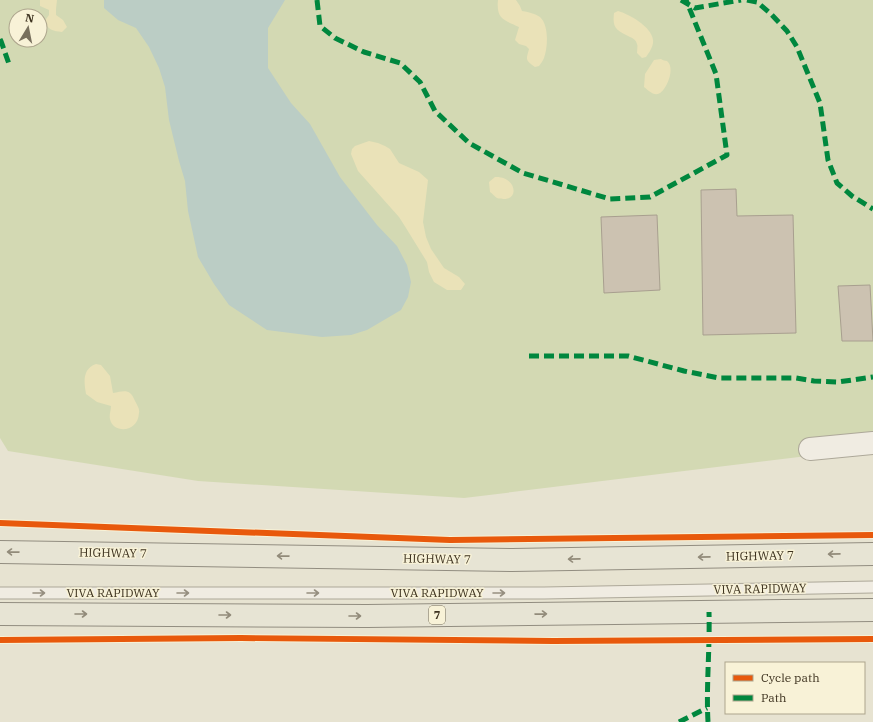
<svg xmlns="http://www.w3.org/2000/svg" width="873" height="722" viewBox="0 0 873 722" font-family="'IBM Plex Serif',serif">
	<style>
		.green { fill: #d3d9b3; fill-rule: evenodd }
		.sand { fill: #eae2b8 }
		.water { fill: #bbcdc5 }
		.building { fill: #ccc2b1; stroke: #a89f8f }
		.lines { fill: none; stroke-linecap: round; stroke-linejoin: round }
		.lane-casing { stroke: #ada899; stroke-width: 13 }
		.street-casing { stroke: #ada899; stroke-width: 24 }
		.primary-casing { stroke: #928d80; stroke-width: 24 }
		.lane { stroke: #f0ece2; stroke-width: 11 }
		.street { stroke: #f0ece2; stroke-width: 22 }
		.primary { stroke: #e7e4d4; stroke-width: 22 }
		.quiet { stroke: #00873e; stroke-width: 5; stroke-dasharray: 10 5; stroke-linecap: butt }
		.cycleway-casing { stroke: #f8f2d7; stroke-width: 8 }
		.cycleway { stroke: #e8590c; stroke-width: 6 }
		.oneway { stroke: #928b7a }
		.oneway2 { stroke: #968f80 }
		.labels { text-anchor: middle; stroke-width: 3; stroke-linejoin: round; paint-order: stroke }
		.shield { fill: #f8f2d7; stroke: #756c56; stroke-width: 1 }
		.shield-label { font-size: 11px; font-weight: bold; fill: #3d321f }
		.street-label { font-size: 12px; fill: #3d321f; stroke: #f8f2d7 }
	</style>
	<rect width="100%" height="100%" fill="#e7e3d1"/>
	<path class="green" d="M 0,0 L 873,0 L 873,448 L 464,498 L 198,481 L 8,451 L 0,438 ZM 16,16 L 40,16 L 40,40 L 16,40 Z"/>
	<path class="sand" d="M 40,0 L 57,0 L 56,9 L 56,15 L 63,20 L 67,27 L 62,32 C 53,31 49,30 44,22 L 49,15 L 49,10 L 40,6 Z
		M 498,0 L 516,0 L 520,6 L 522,11 C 528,12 534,13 540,17 C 549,25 548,47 544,58 C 543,61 541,63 539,66 L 535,67 C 525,60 526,60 529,49 L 526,46 L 519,44 L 515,40 L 519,27 C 504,20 496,19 498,0 Z
		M 618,11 C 629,14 652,27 653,40 C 654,46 649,53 646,57 L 642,58 L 637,53 C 637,50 638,46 637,44 C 636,40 633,38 630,37 C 617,30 612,29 614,13 Z
		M 661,59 C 662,60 666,61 667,61 C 676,68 666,92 658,94 C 652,95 648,90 644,87 L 645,74 L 654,60 Z
		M 369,141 L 378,143 L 385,146 L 390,149 L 399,163 L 419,172 L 428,180 L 423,222 L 426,237 L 431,249 L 444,268 L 459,277 L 465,284 L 461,290 L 447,290 L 434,282 L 429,272 L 427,262 L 406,228 L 399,217 L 358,171 L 351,154 L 352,149 L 355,146 Z
		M 495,177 C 516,176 520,200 503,199 C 501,198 499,199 497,198 C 495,197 492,193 490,192 L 489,182 Z
		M 96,364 L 101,365 L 110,376 L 113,393 C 124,391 130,388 135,401 C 137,405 140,409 139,413 C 138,433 113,434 110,419 C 109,415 111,410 111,406 L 97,402 L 86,394 C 84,382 82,369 96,364 Z"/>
	<path class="water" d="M 104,0 L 285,0 L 268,28 L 268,68 L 291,103 L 310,124 L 340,177 L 377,225 L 397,246 L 407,265 L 411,282 L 408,297 L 401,310 L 367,330 L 351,335 L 322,337 L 267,330 L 229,305 L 214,284 L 198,257 L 188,211 L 185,181 L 179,161 L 169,120 L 165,87 L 159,68 L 149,47 L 136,28 L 118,20 L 104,8 Z"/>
	<path class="building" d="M 736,189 L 737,216 L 793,215 L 796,333 L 703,335 L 701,190 Z
		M 657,215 L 660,290 L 604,293 L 601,217 Z
		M 870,285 L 873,341 L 842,341 L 838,286 Z"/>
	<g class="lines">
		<g class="lane-casing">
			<path id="lane" d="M 0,593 L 544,593 L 873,587"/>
		</g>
		<g class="street-casing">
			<path id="street" d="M 810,449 L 873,443"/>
		</g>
		<g class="primary-casing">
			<path id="primary" d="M 0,552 L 512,560 L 873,554
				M 0,614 L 367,616 L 873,610"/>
		</g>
		<use href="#lane" class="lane"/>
		<use href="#street" class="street"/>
		<use href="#primary" class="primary"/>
		<path class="quiet" d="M 317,0 L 320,26 L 335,38 L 364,52 L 400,63 L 420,82 L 435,111 L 469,143 L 523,173 L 610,199 L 650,197 L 727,155 L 716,74 L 686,0
			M 681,0 L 695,8 L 741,0
			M 747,0 L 757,2 L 771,14 L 787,31 L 797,47 L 820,103 L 828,160 L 837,183 L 852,196 L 873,209
			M 0,39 L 1,41 L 9,64
			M 529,356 L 628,356 L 684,371 L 719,378 L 796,378 L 814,381 L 838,382 L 873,377
			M 679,722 L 707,708
			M 708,722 C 706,686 710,649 709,612"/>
		<g class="cycleway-casing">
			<path id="cycleway" d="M 0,523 L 450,540 L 873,535
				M 0,640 L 241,638 L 553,641 L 873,639"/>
		</g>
		<use href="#cycleway" class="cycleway"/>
	</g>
	<defs><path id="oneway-shaft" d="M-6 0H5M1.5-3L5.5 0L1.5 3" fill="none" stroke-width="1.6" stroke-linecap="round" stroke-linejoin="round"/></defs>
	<g class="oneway">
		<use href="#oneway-shaft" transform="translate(13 552) rotate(-179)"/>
		<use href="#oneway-shaft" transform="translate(834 554) rotate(179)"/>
		<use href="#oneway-shaft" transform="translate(283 556) rotate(-179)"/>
		<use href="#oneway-shaft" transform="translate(704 557) rotate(179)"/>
		<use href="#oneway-shaft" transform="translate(574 559) rotate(179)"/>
		<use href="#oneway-shaft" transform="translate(81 614)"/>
		<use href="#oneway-shaft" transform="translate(541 614) rotate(-1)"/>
		<use href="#oneway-shaft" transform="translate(225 615)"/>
		<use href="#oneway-shaft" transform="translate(355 616)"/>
	</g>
	<g class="oneway2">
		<use href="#oneway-shaft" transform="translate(39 593)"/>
		<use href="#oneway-shaft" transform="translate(183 593)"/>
		<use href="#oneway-shaft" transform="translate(313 593)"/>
		<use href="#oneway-shaft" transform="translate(499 593)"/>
	</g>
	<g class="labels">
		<rect class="shield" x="429" y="606" width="16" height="18" rx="3"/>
		<g class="shield-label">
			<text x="437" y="619">7</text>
		</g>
		<g class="street-label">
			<text transform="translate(113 553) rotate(1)" y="4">HIGHWAY 7</text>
			<text transform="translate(760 556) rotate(-1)" y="4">HIGHWAY 7</text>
			<text transform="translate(437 559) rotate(1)" y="4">HIGHWAY 7</text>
			<text transform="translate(760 589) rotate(-1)" y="4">VIVA RAPIDWAY</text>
			<text x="113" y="597">VIVA RAPIDWAY</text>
			<text x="437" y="597">VIVA RAPIDWAY</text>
		</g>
	</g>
	<rect x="725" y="662" width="140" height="52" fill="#f8f2d7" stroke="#ada58d"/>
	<rect x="733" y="675" width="20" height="6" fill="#e8590c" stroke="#ada58d"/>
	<text x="761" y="682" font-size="12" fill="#3d321f">Cycle path</text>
	<rect x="733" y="695" width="20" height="6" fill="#00873e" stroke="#ada58d"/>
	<text x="761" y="702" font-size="12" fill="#3d321f">Path</text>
	<g transform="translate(28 28) rotate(10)"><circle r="19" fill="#f8f2d7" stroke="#ada58d"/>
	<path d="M0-3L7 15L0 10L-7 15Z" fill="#78705d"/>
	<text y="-6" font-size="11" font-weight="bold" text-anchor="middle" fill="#3d321f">N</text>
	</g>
</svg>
